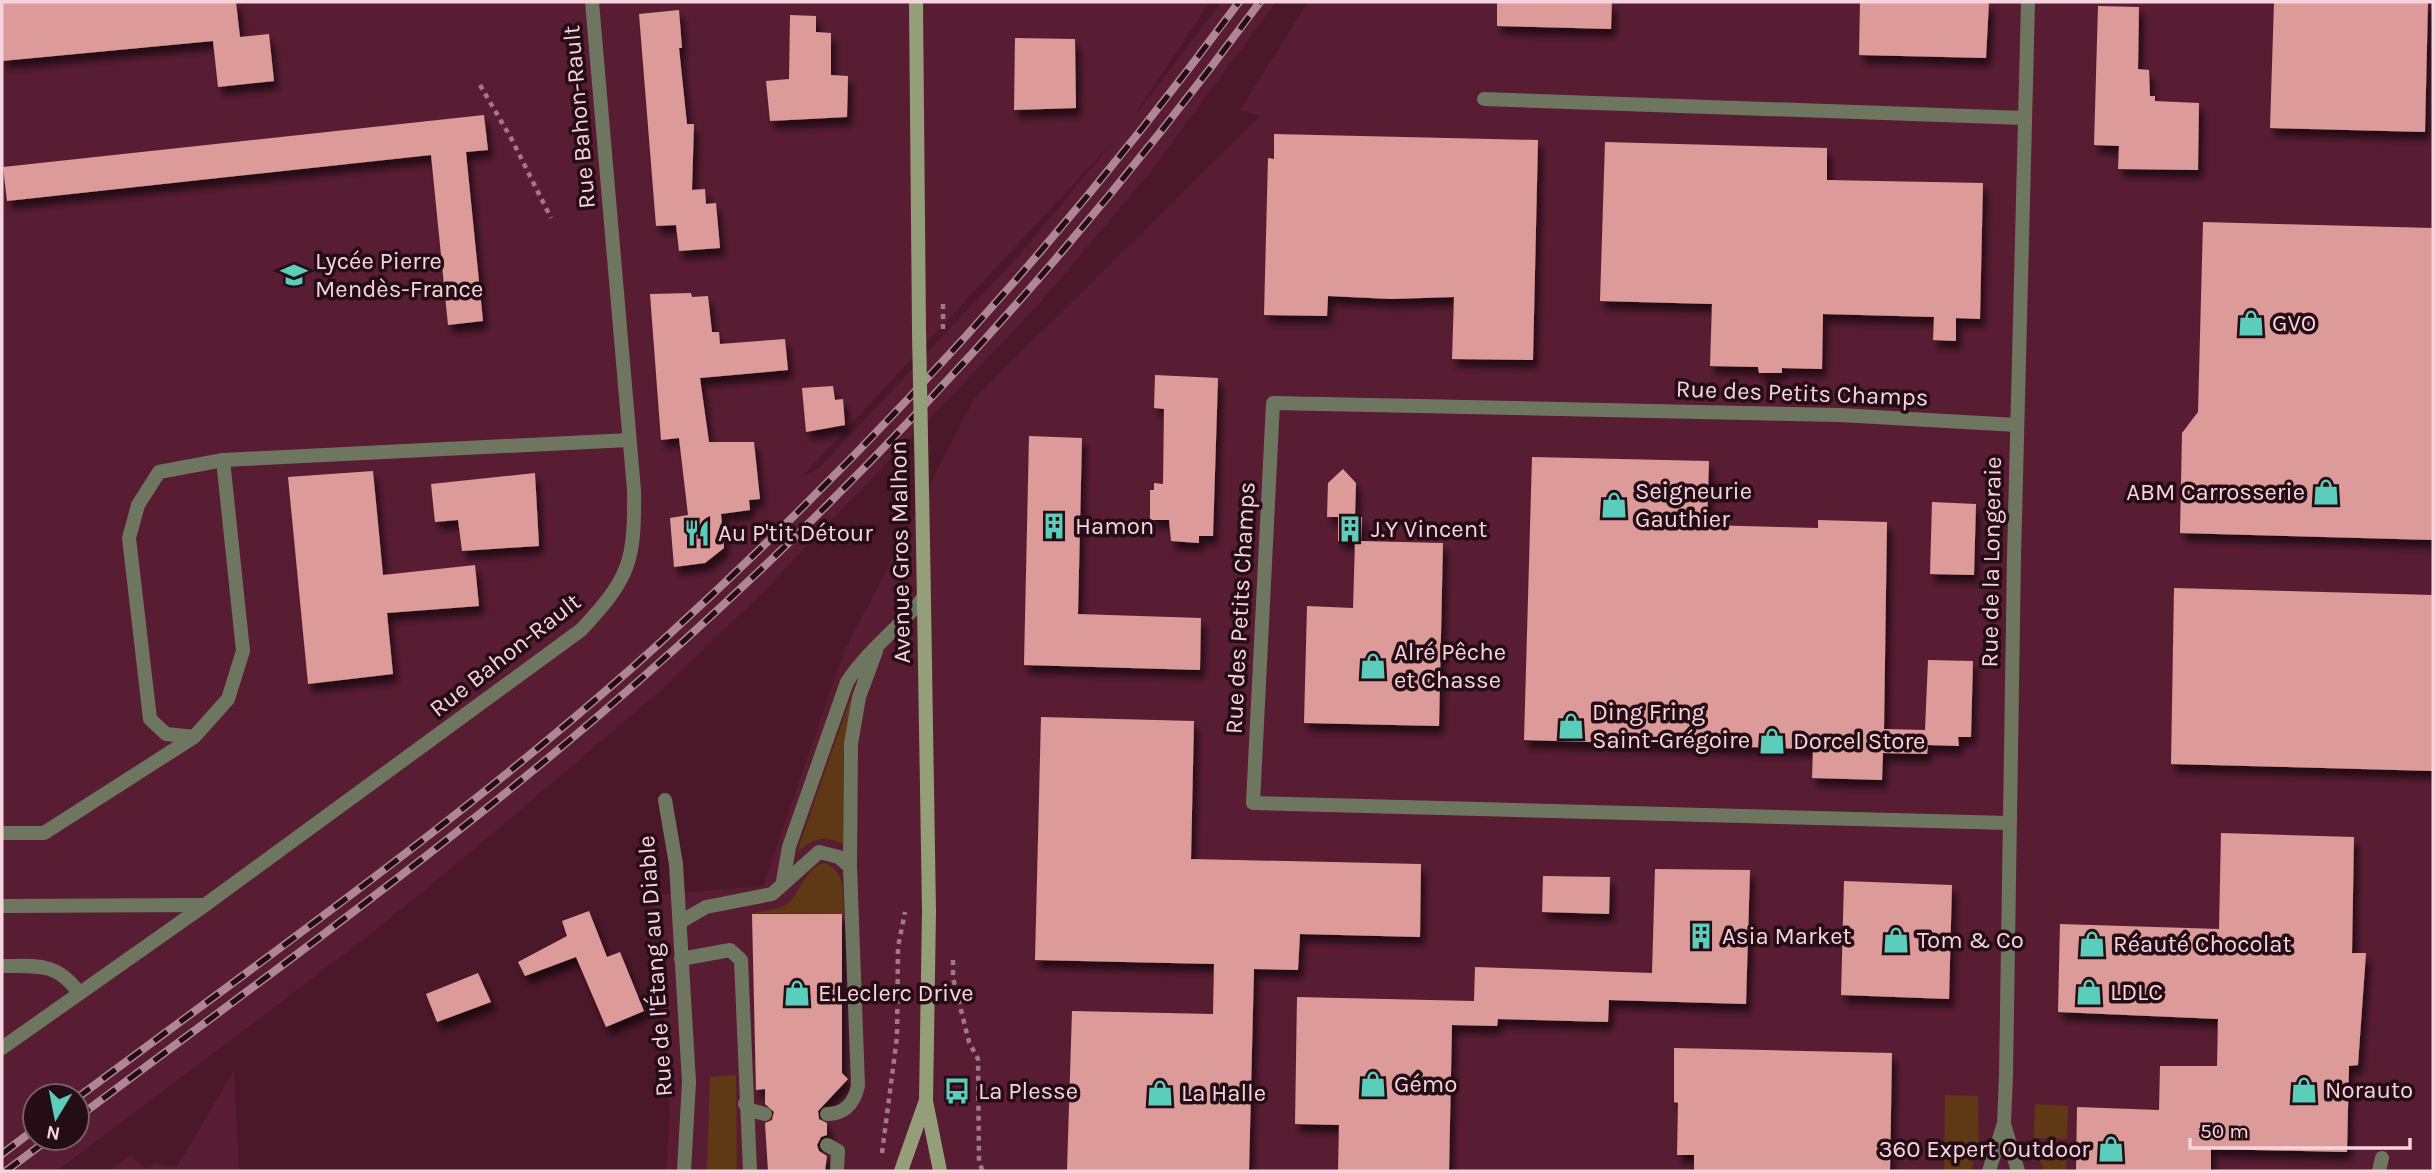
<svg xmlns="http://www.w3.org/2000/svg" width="2435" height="1173" viewBox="0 0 2435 1173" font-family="Karla,sans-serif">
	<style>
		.built { fill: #581d33; fill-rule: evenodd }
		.green { fill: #5f3915 }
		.building { fill: #dc9a98; filter: url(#shadow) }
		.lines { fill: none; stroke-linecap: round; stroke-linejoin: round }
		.path { stroke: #a37986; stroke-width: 4.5; stroke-dasharray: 5 5; stroke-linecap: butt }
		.service { stroke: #6f765f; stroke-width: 14 }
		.minor { stroke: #6f765f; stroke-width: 14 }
		.secondary { stroke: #949f7a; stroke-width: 14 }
		.rail-casing { stroke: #af8693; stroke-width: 8 }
		.rail { stroke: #240d14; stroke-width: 5; stroke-dasharray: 16; stroke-linecap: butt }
		.path-bridge { stroke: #a37986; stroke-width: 4.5; stroke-dasharray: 5 5; stroke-linecap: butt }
		.secondary-bridge { stroke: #949f7a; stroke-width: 14 }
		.labels { text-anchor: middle; stroke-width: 7; stroke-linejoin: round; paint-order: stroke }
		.street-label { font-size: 24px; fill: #f6d4dd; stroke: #240d14 }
		.poi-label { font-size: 24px; fill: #f6d4dd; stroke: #240d14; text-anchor: start }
	</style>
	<defs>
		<filter id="shadow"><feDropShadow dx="4.5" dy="8" stdDeviation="3.5" flood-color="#0009"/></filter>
	</defs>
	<rect width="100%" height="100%" fill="#4b182a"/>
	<path class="built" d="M 2,2 L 1210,2 L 1134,116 L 1222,2 L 1276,2 L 1147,176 L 1039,304 L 758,597 L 660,691 L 460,861 L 363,940 L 57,1171 L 2,1171 ZM 1116,138 L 1022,252 L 820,467 L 801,478 ZM 35,1096 L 77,1096 L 77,1138 L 35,1138 Z
		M 1308,2 L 2433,2 L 2433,1171 L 666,1171 L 670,1115 L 656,895 L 763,886 L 844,652 L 974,399 L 1260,116 L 1240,110 Z
		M 234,1070 L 239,1171 L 109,1171 L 131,1155 L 145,1169 L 155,1164 L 177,1167 Z"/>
	<path class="green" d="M 850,700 L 852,701 L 843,755 L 843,844 C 824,834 812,839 797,852 Z
		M 825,863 C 847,873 842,893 844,914 L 751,913 C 762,911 774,911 784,906 C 801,895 805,866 825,863 Z
		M 736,1075 L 737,1171 L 707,1171 L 710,1077 Z
		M 1945,1095 L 1978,1096 L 1979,1146 L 1971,1171 L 1944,1171 Z
		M 2035,1104 L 2068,1106 L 2067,1139 L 2034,1138 Z
		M 2035,1149 L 2067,1151 L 2066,1171 L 2044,1171 Z"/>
	<path class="building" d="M 2,2 L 236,2 L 240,37 L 269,34 L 274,81 L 218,87 L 213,41 L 2,61 Z
		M 1497,2 L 1612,2 L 1611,29 L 1497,26 Z
		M 1860,2 L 1989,2 L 1986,58 L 1859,55 Z
		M 2274,2 L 2428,2 L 2425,132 L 2270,128 Z
		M 2098,6 L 2139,7 L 2138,69 L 2149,70 L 2150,96 L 2155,96 L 2155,101 L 2199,103 L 2198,170 L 2118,169 L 2119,146 L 2094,145 Z
		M 679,10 L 682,48 L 679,48 L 687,124 L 694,124 L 692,190 L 705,189 L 706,204 L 716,203 L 720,248 L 679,251 L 676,225 L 656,226 L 639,14 Z
		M 790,15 L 816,16 L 816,32 L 831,33 L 831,75 L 848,76 L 847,117 L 770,121 L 766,81 L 789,79 Z
		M 1015,38 L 1075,39 L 1076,108 L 1014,110 Z
		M 484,115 L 488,150 L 466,152 L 483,321 L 448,325 L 431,155 L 7,201 L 3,167 Z
		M 1274,134 L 1538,140 L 1533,360 L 1452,359 L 1454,297 L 1391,299 L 1328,296 L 1327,316 L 1264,315 L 1268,158 L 1274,159 Z
		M 1605,142 L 1827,148 L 1827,180 L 1983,183 L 1980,319 L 1956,318 L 1956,341 L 1933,340 L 1934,317 L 1823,314 L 1822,369 L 1782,368 L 1782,373 L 1759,373 L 1758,367 L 1710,366 L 1712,304 L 1600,301 Z
		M 2203,222 L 2433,228 L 2433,540 L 2180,533 L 2182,433 L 2198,412 Z
		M 691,293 L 692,297 L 708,296 L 712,332 L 719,332 L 720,344 L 785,339 L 788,370 L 700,378 L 709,442 L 754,442 L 760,499 L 749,500 L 750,510 L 721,514 L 724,548 L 705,563 L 674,567 L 670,518 L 688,515 L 679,438 L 661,440 L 650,294 Z
		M 1155,375 L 1218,378 L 1213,536 L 1199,536 L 1199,543 L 1171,541 L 1169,520 L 1150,520 L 1150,490 L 1154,490 L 1154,483 L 1163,484 L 1164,409 L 1154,408 Z
		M 833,386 L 835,400 L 843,399 L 845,425 L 806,432 L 802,388 Z
		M 1029,436 L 1082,438 L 1078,614 L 1201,618 L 1200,670 L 1024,665 Z
		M 1532,457 L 1709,461 L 1707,525 L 1818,528 L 1818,520 L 1887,522 L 1884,729 L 1925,730 L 1928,660 L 1973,661 L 1971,737 L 1958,737 L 1959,746 L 1928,745 L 1927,754 L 1883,753 L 1882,780 L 1812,778 L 1813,749 L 1524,740 Z
		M 1343,469 L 1356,483 L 1355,517 L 1362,517 L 1361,541 L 1443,543 L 1439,726 L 1304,723 L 1307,606 L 1353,608 L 1355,542 L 1338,541 L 1338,517 L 1327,517 L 1328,483 Z
		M 373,471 L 383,575 L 475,565 L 479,606 L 387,613 L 393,674 L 308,684 L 288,477 Z
		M 535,473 L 539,546 L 462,551 L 458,520 L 435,522 L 431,484 Z
		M 1932,502 L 1976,504 L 1974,575 L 1930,574 Z
		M 2174,588 L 2433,595 L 2433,771 L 2171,764 Z
		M 1041,717 L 1194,721 L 1191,859 L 1421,864 L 1420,937 L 1300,934 L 1298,970 L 1254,969 L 1249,1171 L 1067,1170 L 1072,1011 L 1213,1014 L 1214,964 L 1035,960 Z
		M 2221,833 L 2354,837 L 2352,953 L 2366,953 L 2358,1065 L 2349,1066 L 2347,1152 L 2211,1149 L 2211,1171 L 2076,1171 L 2077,1107 L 2159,1110 L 2160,1066 L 2217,1066 L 2218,1019 L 2058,1012 L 2060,924 L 2219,929 Z
		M 1655,869 L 1750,870 L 1746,1004 L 1609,1000 L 1608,1022 L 1498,1019 L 1497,1026 L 1452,1025 L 1449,1171 L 1338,1171 L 1339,1125 L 1295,1124 L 1297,997 L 1474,1001 L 1475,967 L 1652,973 Z
		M 1543,876 L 1610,877 L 1609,914 L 1542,912 Z
		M 1844,881 L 1952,885 L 1949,999 L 1841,995 Z
		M 589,911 L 607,957 L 620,952 L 644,1011 L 606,1027 L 576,957 L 525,976 L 518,962 L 567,936 L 562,921 Z
		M 752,914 L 842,914 L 842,1073 L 848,1079 L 818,1111 L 819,1119 L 827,1123 L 827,1135 L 821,1137 L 817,1145 L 819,1151 L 827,1156 L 825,1171 L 768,1171 L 765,1123 L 772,1120 L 774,1112 L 765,1104 L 765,1089 L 756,1090 Z
		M 478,973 L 491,1002 L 437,1022 L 426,994 Z
		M 1674,1048 L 1892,1053 L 1890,1171 L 1694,1171 L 1694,1155 L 1677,1155 L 1678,1103 L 1674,1102 Z"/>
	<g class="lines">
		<path class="path" d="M 480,85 L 511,138 L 551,218
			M 953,960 L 953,978 L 969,1042 L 978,1059 L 979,1163 L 983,1171
			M 882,1153 L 897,1037 L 898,947 L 905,912"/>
		<path class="service" d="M 1484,99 L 2025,118
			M 223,460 L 243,651 L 228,699 L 194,737 L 166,734 L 150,719 L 129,538 L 138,505 L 159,472 L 223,460 L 629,440
			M 2,833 L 44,833 L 194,737
			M 783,881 L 789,847 L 847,682 C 867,651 900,627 923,598
			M 2,906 L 205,905
			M 680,922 L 706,907 L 772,894 L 819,852 L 839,857 L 850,867
			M 681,959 L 730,950 L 741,960 L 750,1171
			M 2,966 C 37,966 57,962 79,993
			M 745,1104 L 750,1110 L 765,1114
			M 827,1114 C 845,1114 854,1103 858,1086 L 850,867 L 851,744 L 859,697 L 876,651
			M 827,1145 L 838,1151 L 837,1171
			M 2379,1171 L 2382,1158"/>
		<path class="minor" d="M 665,800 L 676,864 L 689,1082 L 684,1171
			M 2009,823 L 1253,803 L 1273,403 L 1840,415 L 2017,425
			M 2,1048 L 205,905 L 581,630 C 630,578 635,561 634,490 L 592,2
			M 2004,1124 L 2018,1171
			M 1989,1171 L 2004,1123 L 2006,1075 L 2014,557 L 2028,2"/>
		<path class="secondary" d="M 916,2 L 919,331
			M 923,542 L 929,911 L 926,1101 L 940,1171
			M 901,1171 L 925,1103"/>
		<g class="rail-casing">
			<path id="rail" d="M 77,1098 C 275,951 479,807 662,641 C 875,447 1068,234 1239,2
				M 77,1118 C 252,987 431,859 597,717 C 846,505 1066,265 1260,2
				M 2,1154 L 35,1129
				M 6,1171 L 50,1138"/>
		</g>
		<use href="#rail" class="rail"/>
		<path class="path-bridge" d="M 943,304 L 943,334"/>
		<path class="secondary-bridge" d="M 919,331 L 923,542"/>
	</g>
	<defs>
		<g id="school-bare" transform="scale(2.1)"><path d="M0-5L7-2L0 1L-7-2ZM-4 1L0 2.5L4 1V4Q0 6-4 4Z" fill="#5bcebb" stroke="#240d14" stroke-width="2.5" paint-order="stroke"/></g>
		<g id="shop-bare" transform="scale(2.1)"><path d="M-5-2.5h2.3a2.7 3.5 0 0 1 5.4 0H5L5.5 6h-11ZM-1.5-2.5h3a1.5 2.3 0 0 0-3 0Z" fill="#5bcebb" stroke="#240d14" stroke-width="2.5" paint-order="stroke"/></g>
		<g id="building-bare" transform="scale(2.1)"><path d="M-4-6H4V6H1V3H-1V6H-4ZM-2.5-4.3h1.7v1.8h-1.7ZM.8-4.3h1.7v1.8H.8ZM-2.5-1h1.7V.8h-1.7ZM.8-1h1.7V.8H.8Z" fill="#5bcebb" stroke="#240d14" stroke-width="2.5" paint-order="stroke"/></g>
		<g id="restaurant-bare" transform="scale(2.1)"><path d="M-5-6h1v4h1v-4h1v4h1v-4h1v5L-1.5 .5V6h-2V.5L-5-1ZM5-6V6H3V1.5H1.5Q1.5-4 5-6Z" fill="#5bcebb" stroke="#240d14" stroke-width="2.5" paint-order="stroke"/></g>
		<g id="bus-bare" transform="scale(2.1)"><path d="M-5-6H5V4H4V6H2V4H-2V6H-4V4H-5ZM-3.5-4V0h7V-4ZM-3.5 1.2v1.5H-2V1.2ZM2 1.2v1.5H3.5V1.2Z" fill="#5bcebb" stroke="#240d14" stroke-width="2.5" paint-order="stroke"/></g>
	</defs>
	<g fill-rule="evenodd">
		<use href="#school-bare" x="294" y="275"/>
		<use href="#shop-bare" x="2251" y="323"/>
		<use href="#shop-bare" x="2326" y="492"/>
		<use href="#shop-bare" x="1614" y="505"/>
		<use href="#building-bare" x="1054" y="526"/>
		<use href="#building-bare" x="1350" y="529"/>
		<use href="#restaurant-bare" x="697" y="533"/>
		<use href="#shop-bare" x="1373" y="666"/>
		<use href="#shop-bare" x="1571" y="726"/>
		<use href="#shop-bare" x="1772" y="741"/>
		<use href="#building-bare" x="1701" y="936"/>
		<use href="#shop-bare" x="1896" y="940"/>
		<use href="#shop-bare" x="2092" y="944"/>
		<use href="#shop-bare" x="2089" y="992"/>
		<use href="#shop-bare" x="797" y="993"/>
		<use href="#shop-bare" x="1373" y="1084"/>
		<use href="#shop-bare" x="2304" y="1090"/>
		<use href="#bus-bare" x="957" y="1091"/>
		<use href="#shop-bare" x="1160" y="1093"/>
		<use href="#shop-bare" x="2111" y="1149"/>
	</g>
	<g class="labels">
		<g class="street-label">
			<text transform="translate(579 117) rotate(-95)" y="8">Rue Bahon-Rault</text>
			<text transform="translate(1802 393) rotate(2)" y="8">Rue des Petits Champs</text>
			<text transform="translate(900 552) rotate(-91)" y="8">Avenue Gros Malhon</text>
			<text transform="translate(1991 562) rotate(-89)" y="8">Rue de la Longeraie</text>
			<text transform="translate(1240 608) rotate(-87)" y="8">Rue des Petits Champs</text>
			<text transform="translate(505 655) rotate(-38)" y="8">Rue Bahon-Rault</text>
			<text transform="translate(655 966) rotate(-94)" y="8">Rue de l'Étang au Diable</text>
		</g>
		<g class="poi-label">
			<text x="315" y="269">Lycée Pierre<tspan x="315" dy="28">Mendès-France</tspan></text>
			<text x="2272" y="331">GVO</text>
			<text x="1635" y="499">Seigneurie<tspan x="1635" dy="28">Gauthier</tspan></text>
			<text x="2305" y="500" text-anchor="end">ABM Carrosserie</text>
			<text x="1075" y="534">Hamon</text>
			<text x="1371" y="537">J.Y Vincent</text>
			<text x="718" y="541">Au P'tit Détour</text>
			<text x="1394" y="660">Alré Pêche<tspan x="1394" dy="28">et Chasse</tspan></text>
			<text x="1592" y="720">Ding Fring<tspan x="1592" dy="28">Saint-Grégoire</tspan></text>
			<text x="1793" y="749">Dorcel Store</text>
			<text x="1722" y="944">Asia Market</text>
			<text x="1917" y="948">Tom &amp; Co</text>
			<text x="2113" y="952">Réauté Chocolat</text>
			<text x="2110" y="1000">LDLC</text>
			<text x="818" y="1001">E.Leclerc Drive</text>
			<text x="1394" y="1092">Gémo</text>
			<text x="2325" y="1098">Norauto</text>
			<text x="978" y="1099">La Plesse</text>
			<text x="1181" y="1101">La Halle</text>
			<text x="2090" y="1157" text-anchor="end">360 Expert Outdoor</text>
		</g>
	</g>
	<rect width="2435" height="1173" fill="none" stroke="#f6d4dd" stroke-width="7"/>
	<g transform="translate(56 1117) rotate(190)"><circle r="33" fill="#240d14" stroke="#785d64" stroke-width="2"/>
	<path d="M0-5L12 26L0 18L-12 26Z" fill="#5bcebb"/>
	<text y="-10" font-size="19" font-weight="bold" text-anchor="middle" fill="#f6d4dd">N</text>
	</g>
	<path d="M2190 1138v10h220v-10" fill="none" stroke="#f6d4dd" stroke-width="3.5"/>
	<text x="2200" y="1138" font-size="21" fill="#f6d4dd" stroke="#240d14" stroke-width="5" paint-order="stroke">50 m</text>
</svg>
